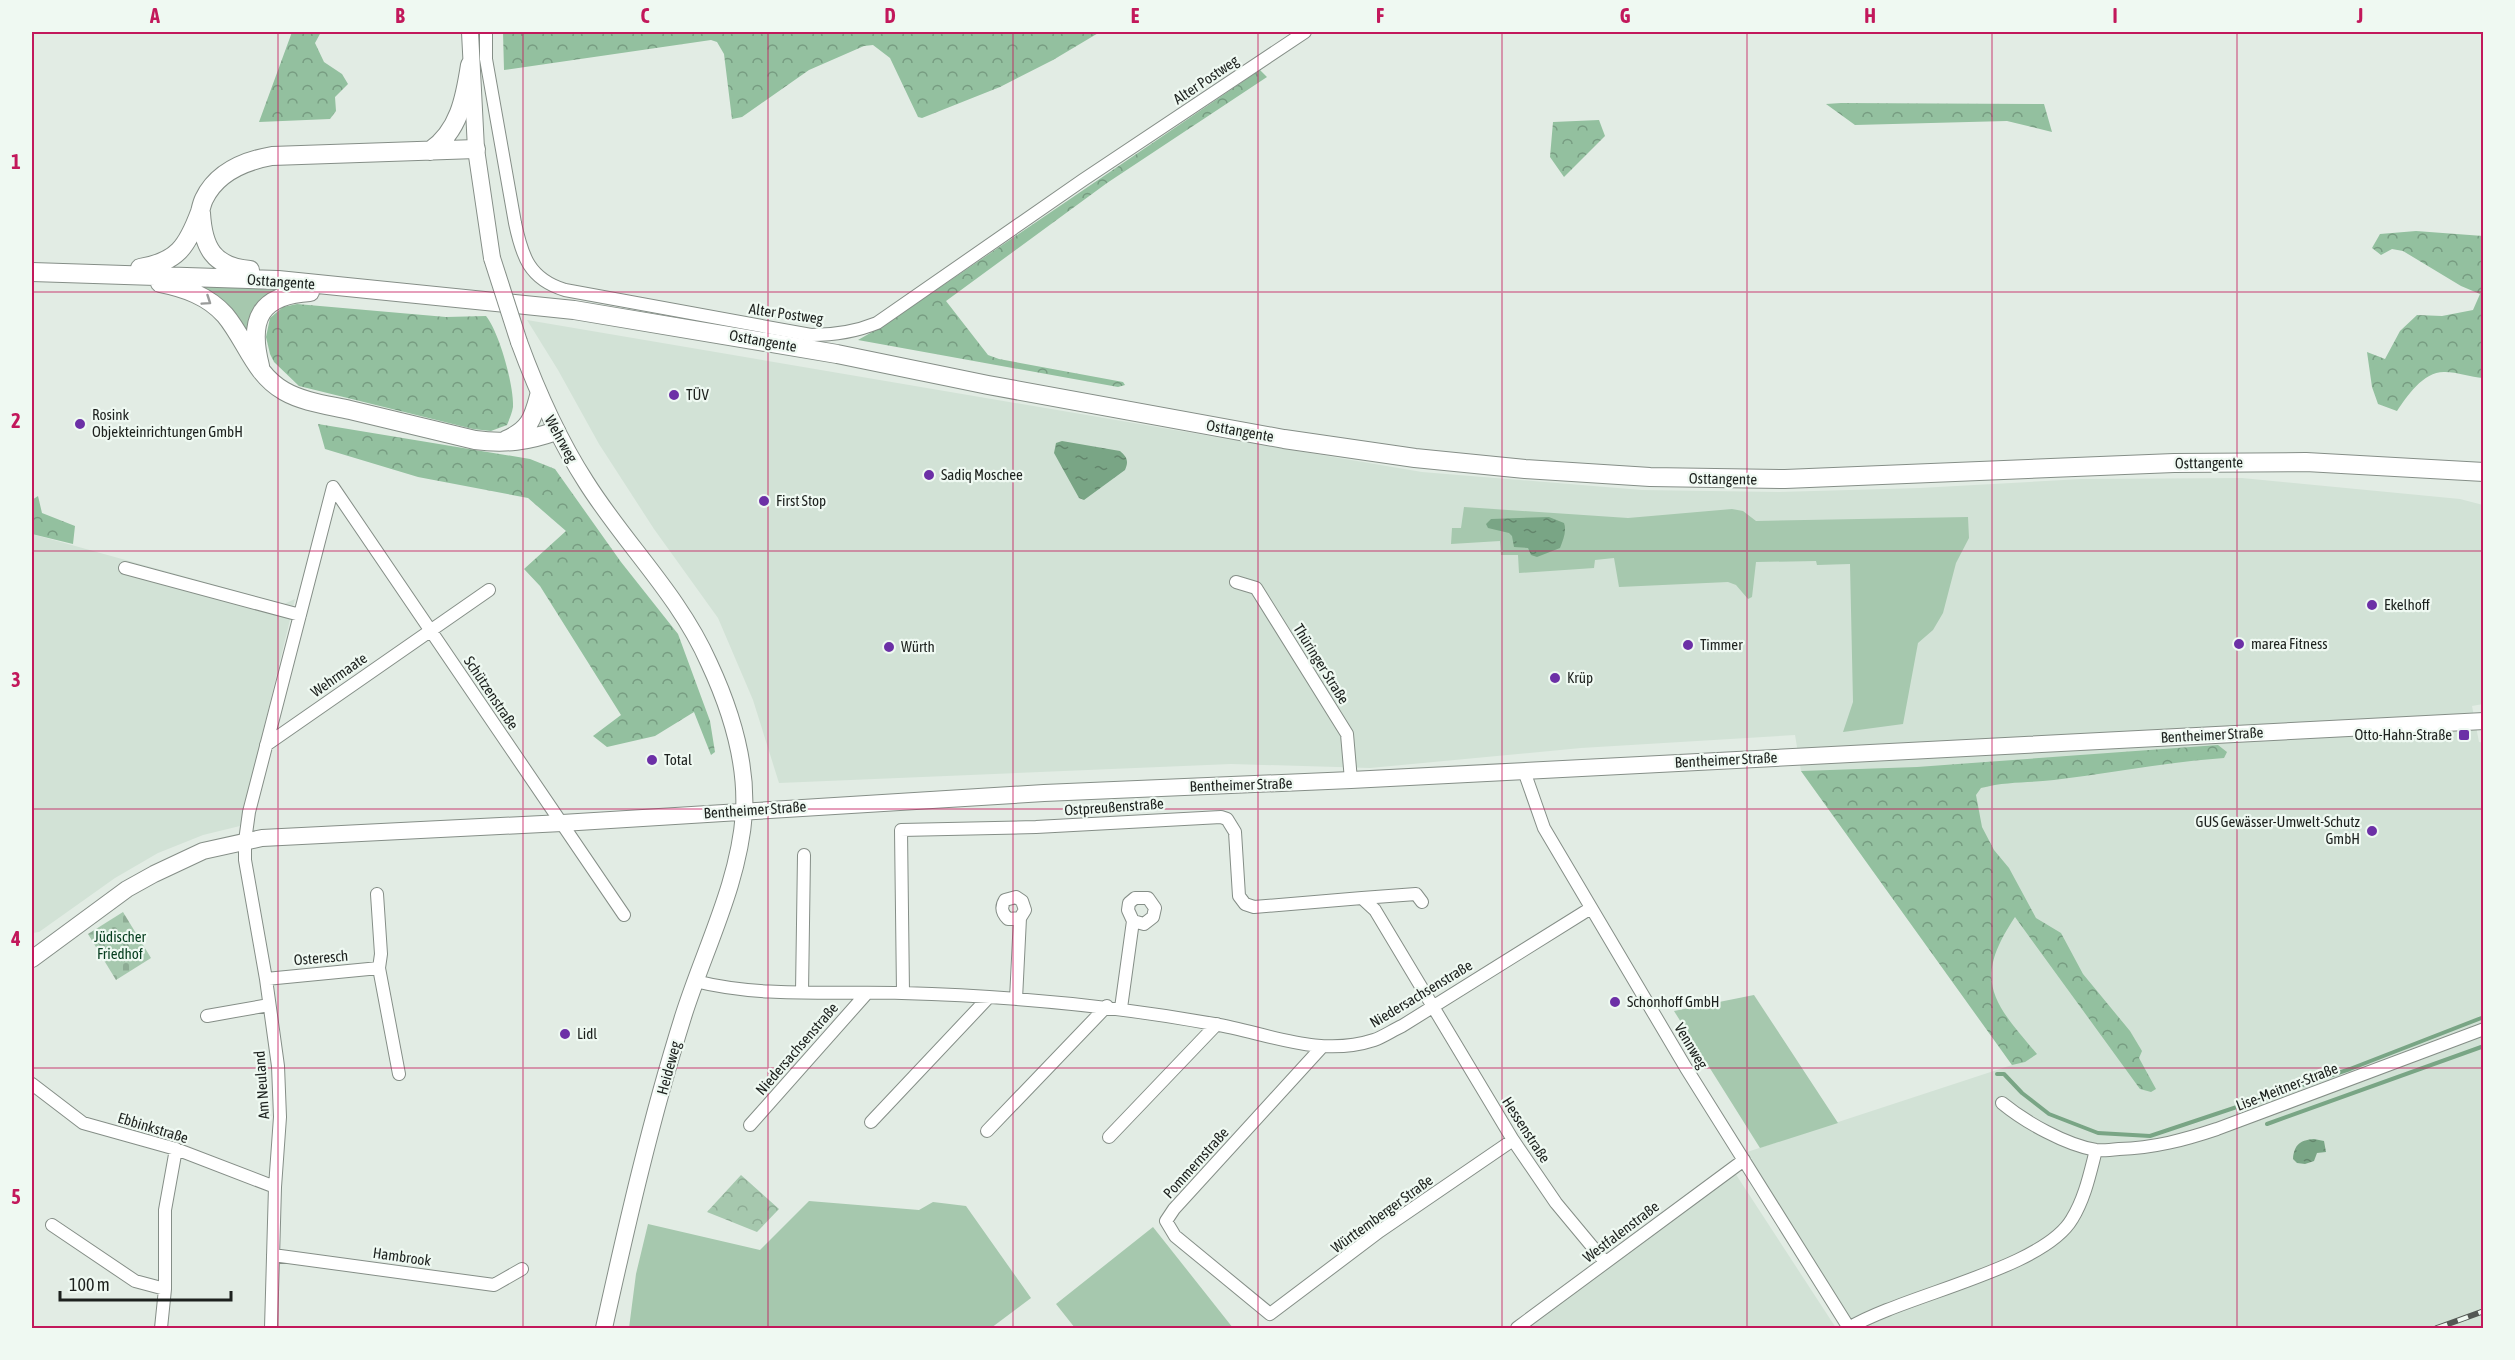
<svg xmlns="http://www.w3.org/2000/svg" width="2515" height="1360" viewBox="0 0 2515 1360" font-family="'Asap Condensed',sans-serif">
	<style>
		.built { fill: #d2e2d6 }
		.green { fill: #a6c8ae }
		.forest { fill: url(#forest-crowns) }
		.cemetery { fill: url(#cemetery-stones) }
		.park { fill: url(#park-crowns) }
		.water { fill: url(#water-ripples) }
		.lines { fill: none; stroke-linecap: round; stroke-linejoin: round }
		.stream { stroke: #79a585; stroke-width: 4 }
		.street-casing { stroke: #858e87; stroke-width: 14 }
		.secondary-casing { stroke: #858e87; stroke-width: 18 }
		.primary-casing { stroke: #858e87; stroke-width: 20 }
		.street { stroke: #fff; stroke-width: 12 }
		.secondary { stroke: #fff; stroke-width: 16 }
		.primary { stroke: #fff; stroke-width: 18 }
		.rail-casing { stroke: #535854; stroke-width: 6 }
		.rail { stroke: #eff9f2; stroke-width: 4; stroke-dasharray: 11; stroke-linecap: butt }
		.secondary-bridge-casing { stroke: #858e87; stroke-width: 18; stroke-linecap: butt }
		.secondary-bridge { stroke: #fff; stroke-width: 16 }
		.oneway { stroke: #999b9a }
		.grid { fill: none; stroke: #c2185b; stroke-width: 1.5; stroke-opacity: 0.55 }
		.poi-dot { fill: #6c30a6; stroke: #eff9f2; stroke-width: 2 }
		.labels { text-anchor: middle; stroke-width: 4.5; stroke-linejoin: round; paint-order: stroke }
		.street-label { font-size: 15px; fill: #1d211e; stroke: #eff9f2 }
		.poi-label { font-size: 15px; fill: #1d211e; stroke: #eff9f2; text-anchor: start }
		.park-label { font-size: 15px; fill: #053d1e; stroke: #eff9f2 }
		.neatline { fill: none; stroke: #c2185b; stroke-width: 2 }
		.grid-label { font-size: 20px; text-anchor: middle; font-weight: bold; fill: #c2185b }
	</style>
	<defs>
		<pattern id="forest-crowns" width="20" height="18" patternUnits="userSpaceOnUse" patternTransform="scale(1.5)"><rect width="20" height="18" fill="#93c09f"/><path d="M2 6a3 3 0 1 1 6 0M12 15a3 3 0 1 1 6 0" fill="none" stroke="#779c81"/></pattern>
		<pattern id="cemetery-stones" width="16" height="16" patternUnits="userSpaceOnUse" patternTransform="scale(1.5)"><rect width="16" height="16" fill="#a6c8ae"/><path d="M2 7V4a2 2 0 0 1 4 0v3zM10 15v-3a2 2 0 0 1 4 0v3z" fill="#8eac95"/></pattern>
		<pattern id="park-crowns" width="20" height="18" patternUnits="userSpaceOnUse" patternTransform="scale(1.5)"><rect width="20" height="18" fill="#a6c8ae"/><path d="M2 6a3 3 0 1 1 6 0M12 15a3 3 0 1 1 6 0" fill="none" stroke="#8eac95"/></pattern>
		<pattern id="water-ripples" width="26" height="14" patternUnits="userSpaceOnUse" patternTransform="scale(1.5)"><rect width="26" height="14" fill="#79a585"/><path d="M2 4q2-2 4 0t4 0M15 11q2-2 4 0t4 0" fill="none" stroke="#63866c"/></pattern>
	</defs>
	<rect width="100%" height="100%" fill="#e2ece4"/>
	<path class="built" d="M 527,320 L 1422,472 L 1642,490 L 1779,492 L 1920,488 L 2081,479 L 2242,478 L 2460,499 L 2483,505 L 2483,704 L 2472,706 L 2479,742 L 2484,743 L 2483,1328 L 1849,1328 L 1744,1153 L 2012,1065 L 1801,771 L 1795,735 L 1581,748 L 1370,768 L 1231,764 L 779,783 L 753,700 L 718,618 L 654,529 L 599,444 L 558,370 Z
		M 32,534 L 284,604 L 295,599 L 240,826 L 203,835 L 158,853 L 115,878 L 39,932 L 32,933 Z
		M 1735,1173 L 1836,1328 L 1524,1328 Z"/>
	<path class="green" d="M 207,285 L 274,290 L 251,341 L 205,291 Z
		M 1464,507 L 1628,518 L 1732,509 L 1743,511 L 1756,521 L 1968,517 L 1969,538 L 1956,563 L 1943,613 L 1933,630 L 1918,643 L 1903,724 L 1843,732 L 1853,702 L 1850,564 L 1817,565 L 1816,561 L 1756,562 L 1752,597 L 1748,599 L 1736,585 L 1728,582 L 1619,587 L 1614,558 L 1595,560 L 1594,568 L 1519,573 L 1518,555 L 1501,555 L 1500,541 L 1451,544 L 1452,528 L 1461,528 Z
		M 1754,995 L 1838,1123 L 1760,1148 L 1674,1011 Z
		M 809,1201 L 919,1210 L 933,1202 L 966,1206 L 1031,1298 L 991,1328 L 629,1328 L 636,1274 L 648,1224 L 760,1250 Z
		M 1153,1227 L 1233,1328 L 1075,1328 L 1056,1304 Z"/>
	<path class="forest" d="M 292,32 L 321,32 L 315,43 L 324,62 L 342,74 L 348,84 L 335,97 L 336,111 L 330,119 L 259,122 Z
		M 503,32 L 1100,32 L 1053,60 L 1000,87 L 922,118 L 918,117 L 890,58 L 873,45 L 864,46 L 809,70 L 742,117 L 732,119 L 724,54 L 717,42 L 711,40 L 504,70 Z
		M 1260,70 L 1267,77 L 1107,183 L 946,301 L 988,355 L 999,359 L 1123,382 L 1125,385 L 1118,387 L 858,340 L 886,324 Z
		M 1841,103 L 2044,104 L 2052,132 L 2007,121 L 1855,125 L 1826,104 Z
		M 1599,120 L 1605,136 L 1564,177 L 1550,157 L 1553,122 Z
		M 2416,231 L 2483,236 L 2483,378 C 2471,377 2457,372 2445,372 C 2424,371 2407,396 2397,411 L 2378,404 L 2372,387 L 2367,352 L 2385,359 L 2400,331 L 2417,315 L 2442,316 L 2473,310 L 2480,294 L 2461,286 L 2403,251 L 2392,249 L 2381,255 L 2372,248 L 2380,234 Z
		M 297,304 L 446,317 L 486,316 C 499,332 514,385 513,407 C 512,413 509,420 507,425 L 491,431 L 473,429 L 299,386 L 274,362 L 270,354 L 266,337 L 270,318 L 283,307 Z
		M 318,424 L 530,459 L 555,469 L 621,562 L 678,634 L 710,721 L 715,752 L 711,755 L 694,712 L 655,736 L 607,747 L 593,736 L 621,715 L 540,586 L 524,569 L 566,531 L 528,498 L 418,477 L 325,449 Z
		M 38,496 L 42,513 L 75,526 L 73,544 L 32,534 L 32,500 Z
		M 2218,745 L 2227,752 L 2224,758 C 2167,762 2111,773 2054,780 C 2029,783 2007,781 1981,788 L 1976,795 L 1982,827 L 1994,850 L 2009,868 L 2036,918 L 2061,933 L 2083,974 L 2130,1031 L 2142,1051 L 2139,1058 L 2156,1089 L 2151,1092 L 2140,1089 L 2015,917 C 1972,981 1993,1002 2037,1054 L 2025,1062 L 2012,1065 L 1801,771 L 1917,767 Z"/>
	<path class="cemetery" d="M 123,912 L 151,958 L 116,980 L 88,934 Z"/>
	<path class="park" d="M 741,1175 L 779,1209 L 757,1232 L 707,1212 Z"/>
	<path class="water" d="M 1062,441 L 1120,451 C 1127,457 1129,461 1125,470 L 1084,500 L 1079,498 L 1054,453 L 1056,443 Z
		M 1549,517 L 1564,523 C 1567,531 1563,540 1560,548 L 1537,557 L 1531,555 L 1528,548 L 1514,547 L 1512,536 L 1509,533 L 1488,528 L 1486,524 L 1491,519 Z
		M 2314,1139 L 2324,1141 L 2326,1152 L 2317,1153 L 2314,1161 L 2305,1164 L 2297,1163 L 2293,1159 C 2294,1144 2301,1140 2314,1139 Z"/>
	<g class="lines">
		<path class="stream" d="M 1997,1074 L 2004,1074 L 2022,1093 L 2049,1114 L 2098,1133 L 2150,1136 L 2350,1069 L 2484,1017
			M 2267,1124 L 2484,1046"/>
		<g class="street-casing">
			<path id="street" d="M 486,32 L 486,59 L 515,223 C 522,256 529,279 565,290 L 811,335 C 834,335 855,332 877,323 L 1083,180 L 1305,32
				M 333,487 L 624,915
				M 125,568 L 300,615
				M 1236,582 L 1256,588 L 1347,734 L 1351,780
				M 266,745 L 489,590
				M 1524,771 L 1544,828 L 1686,1068 L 1849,1328
				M 377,894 L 381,954 L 379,968
				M 1362,898 L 1416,894 L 1422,902
				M 266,979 L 379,968 L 399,1074
				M 695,981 C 762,998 833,991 902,993 C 1008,996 1110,1005 1214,1024 C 1267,1033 1319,1058 1374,1040 C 1383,1037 1393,1030 1402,1026 L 1591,908
				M 802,992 L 804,855
				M 903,993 L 901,830 L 1036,827 L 1221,817 L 1227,819 L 1235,832 L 1239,896 L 1245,904 L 1254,907 L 1362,898 L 1375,910 L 1513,1140 L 1556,1203 L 1605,1262
				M 1016,999 L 1020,918 L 1025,910 L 1022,901 L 1016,897 L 1005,900 C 1000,908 1002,913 1008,919 L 1020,918
				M 1121,1008 L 1133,921 L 1128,910 L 1129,903 L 1135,898 L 1148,898 L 1155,908 L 1153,917 L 1144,924 L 1133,921
				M 207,1016 L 269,1005
				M 1321,1048 L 1174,1209 L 1166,1221 L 1175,1236 L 1270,1314 L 1380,1231 L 1513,1140
				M 32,1084 L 83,1123 L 176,1149 L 275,1187
				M 2002,1103 C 2025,1122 2066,1145 2096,1150 C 2103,1151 2111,1150 2119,1149 C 2154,1148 2184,1140 2217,1129 L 2484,1029
				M 871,1122 L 988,998
				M 750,1125 L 867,993
				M 987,1131 L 1107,1006
				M 1109,1137 L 1217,1024
				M 52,1225 L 135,1281 L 165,1289
				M 273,1255 L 494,1285 L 522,1269
				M 161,1328 L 165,1289 L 165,1210 L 176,1149
				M 271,1328 L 275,1187 L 280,1117 L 278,1066 L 266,979 L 245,860 L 245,841 L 249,812 L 333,487
				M 1517,1328 L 1744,1160
				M 1849,1328 C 1903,1295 2043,1269 2072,1219 C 2085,1198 2090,1173 2096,1150"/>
		</g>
		<g class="secondary-casing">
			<path id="secondary" d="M 470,32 L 476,149 L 492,258
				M 519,342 C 537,391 557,437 586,482 C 625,544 679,595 709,663 C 730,708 747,762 744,813 C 739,884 704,950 683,1017 C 651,1119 627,1224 604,1328
				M 32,959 L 127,889 L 154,874 L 203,851 L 262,838 L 562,823 L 1044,793 L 1351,780 L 2484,721"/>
		</g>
		<g class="primary-casing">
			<path id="primary" d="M 430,151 C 459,131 465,98 470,65
				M 201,213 C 203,247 213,267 250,270
				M 140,268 C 177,262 187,247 200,212 C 201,208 202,203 204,199 C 217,172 244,161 272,156 L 476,149
				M 32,272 L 278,280 L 574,310 L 837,354 L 988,385 L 1284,439 L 1415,458 L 1525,469 L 1650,477 L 1785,479 L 2174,463 L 2306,462 L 2484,472
				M 160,283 C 185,288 208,296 225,315 C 246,340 254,374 284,391 C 303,402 328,405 350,410 C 391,420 433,430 475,440 C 505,444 528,441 556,431
				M 260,366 C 248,319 260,295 310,292
				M 506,440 C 529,430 533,419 539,396"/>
		</g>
		<use href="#street" class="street"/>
		<use href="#secondary" class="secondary"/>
		<use href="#primary" class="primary"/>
		<g class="rail-casing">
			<path id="rail" d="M 2437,1328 L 2484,1311"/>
		</g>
		<use href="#rail" class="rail"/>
		<g class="secondary-bridge-casing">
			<path id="secondary-bridge" d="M 492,258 L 519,342"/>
		</g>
		<use href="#secondary-bridge" class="secondary-bridge"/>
	</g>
	<defs><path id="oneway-chevron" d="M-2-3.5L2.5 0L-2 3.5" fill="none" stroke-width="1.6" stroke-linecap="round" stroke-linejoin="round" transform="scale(1.5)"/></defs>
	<use class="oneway" href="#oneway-chevron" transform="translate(207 301) rotate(34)"/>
	<path class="grid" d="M 278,32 L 278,1328M 523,32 L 523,1328M 768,32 L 768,1328M 1013,32 L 1013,1328M 1258,32 L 1258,1328M 1502,32 L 1502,1328M 1747,32 L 1747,1328M 1992,32 L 1992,1328M 2237,32 L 2237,1328M 32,292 L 2484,292M 32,551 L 2484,551M 32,809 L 2484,809M 32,1068 L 2484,1068"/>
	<g class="poi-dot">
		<circle cx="674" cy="395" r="6"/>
		<circle cx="80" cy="424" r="6"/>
		<circle cx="929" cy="475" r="6"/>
		<circle cx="764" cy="501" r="6"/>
		<circle cx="2372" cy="605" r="6"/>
		<circle cx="2239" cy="644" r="6"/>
		<circle cx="1688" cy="645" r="6"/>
		<circle cx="889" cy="647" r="6"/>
		<circle cx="1555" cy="678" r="6"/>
		<rect x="2458" y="729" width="12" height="12" rx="3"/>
		<circle cx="652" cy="760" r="6"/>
		<circle cx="2372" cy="831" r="6"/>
		<circle cx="1615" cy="1002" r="6"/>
		<circle cx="565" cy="1034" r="6"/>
	</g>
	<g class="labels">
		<g class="street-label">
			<text transform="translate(1206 80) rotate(-34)" y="5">Alter Postweg</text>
			<text transform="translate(281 282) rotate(4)" y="5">Osttangente</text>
			<text transform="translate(786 314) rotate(8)" y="5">Alter Postweg</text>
			<text transform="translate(763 341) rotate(10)" y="5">Osttangente</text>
			<text transform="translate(1240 431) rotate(10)" y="5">Osttangente</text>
			<text transform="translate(561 439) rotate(61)" y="5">Wehrweg</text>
			<text transform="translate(2209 463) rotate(-1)" y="5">Osttangente</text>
			<text transform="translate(1723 479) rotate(1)" y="5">Osttangente</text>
			<text transform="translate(1321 664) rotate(58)" y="5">Thüringer Straße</text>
			<text transform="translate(339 675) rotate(-35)" y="5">Wehrmaate</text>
			<text transform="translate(491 693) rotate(56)" y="5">Schützenstraße</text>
			<text transform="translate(2212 735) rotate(-3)" y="5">Bentheimer Straße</text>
			<text transform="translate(1726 760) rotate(-3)" y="5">Bentheimer Straße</text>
			<text transform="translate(1241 785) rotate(-2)" y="5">Bentheimer Straße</text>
			<text transform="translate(1114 807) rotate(-4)" y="5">Ostpreußenstraße</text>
			<text transform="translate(755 810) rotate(-4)" y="5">Bentheimer Straße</text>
			<text transform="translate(321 958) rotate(-5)" y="5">Osteresch</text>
			<text transform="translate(1421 994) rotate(-31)" y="5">Niedersachsenstraße</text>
			<text transform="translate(1691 1046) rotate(59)" y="5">Vennweg</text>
			<text transform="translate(797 1049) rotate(-49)" y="5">Niedersachsenstraße</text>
			<text transform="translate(669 1068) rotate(-75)" y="5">Heideweg</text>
			<text transform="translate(262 1085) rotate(-94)" y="5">Am Neuland</text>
			<text transform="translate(2287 1087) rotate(-21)" y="5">Lise-Meitner-Straße</text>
			<text transform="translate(153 1128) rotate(17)" y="5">Ebbinkstraße</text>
			<text transform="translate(1526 1130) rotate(57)" y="5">Hessenstraße</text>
			<text transform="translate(1196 1163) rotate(-48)" y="5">Pommernstraße</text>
			<text transform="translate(1382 1214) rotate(-36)" y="5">Württemberger Straße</text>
			<text transform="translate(1621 1232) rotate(-37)" y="5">Westfalenstraße</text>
			<text transform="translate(402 1257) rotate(8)" y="5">Hambrook</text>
		</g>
		<g class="poi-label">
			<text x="686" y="400">TÜV</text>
			<text x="92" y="420">Rosink<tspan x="92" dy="17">Objekteinrichtungen GmbH</tspan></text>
			<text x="941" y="480">Sadiq Moschee</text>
			<text x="776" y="506">First Stop</text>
			<text x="2384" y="610">Ekelhoff</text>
			<text x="2251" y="649">marea Fitness</text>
			<text x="1700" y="650">Timmer</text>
			<text x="901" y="652">Würth</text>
			<text x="1567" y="683">Krüp</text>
			<text x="2452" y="740" text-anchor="end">Otto-Hahn-Straße</text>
			<text x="664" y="765">Total</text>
			<text x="2360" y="827" text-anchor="end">GUS Gewässer-Umwelt-Schutz<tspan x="2360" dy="17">GmbH</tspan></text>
			<text x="1627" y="1007">Schonhoff GmbH</text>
			<text x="577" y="1039">Lidl</text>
		</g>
		<g class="park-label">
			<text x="120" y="942">Jüdischer<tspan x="120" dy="17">Friedhof</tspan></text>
		</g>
	</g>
	<rect width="2515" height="1360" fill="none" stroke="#eff9f2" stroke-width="66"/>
	<path d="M60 1291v9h171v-9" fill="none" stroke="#1d211e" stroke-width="3"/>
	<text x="69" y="1291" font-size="18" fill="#1d211e" stroke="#eff9f2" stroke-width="4.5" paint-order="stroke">100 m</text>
	<rect x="33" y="33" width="2449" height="1294" class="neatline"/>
	<g class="grid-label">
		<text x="155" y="23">A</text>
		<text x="400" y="23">B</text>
		<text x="645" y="23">C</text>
		<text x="890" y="23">D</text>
		<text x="1135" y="23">E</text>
		<text x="1380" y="23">F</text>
		<text x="1625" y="23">G</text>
		<text x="1870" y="23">H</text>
		<text x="2115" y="23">I</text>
		<text x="2360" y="23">J</text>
		<text x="16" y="169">1</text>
		<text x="16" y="428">2</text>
		<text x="16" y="687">3</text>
		<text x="16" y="946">4</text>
		<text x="16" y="1204">5</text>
	</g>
</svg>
